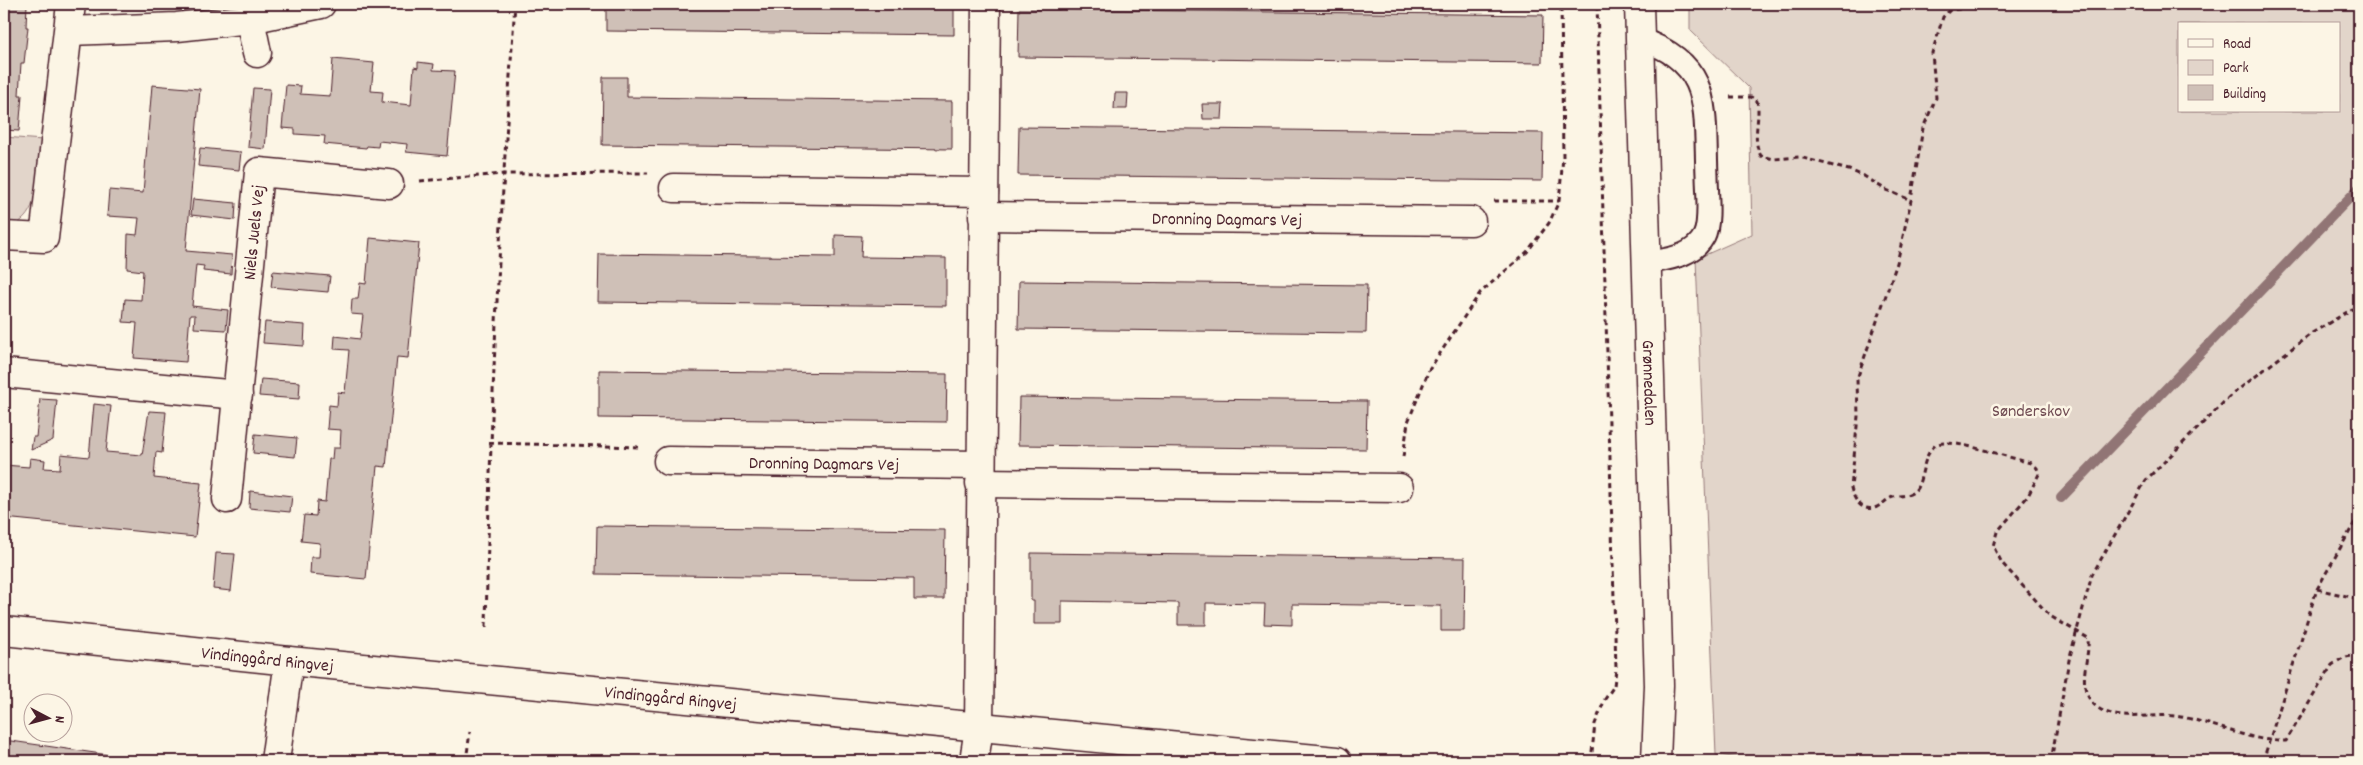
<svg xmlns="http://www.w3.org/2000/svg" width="2363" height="765" viewBox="0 0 2363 765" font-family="Dekko,sans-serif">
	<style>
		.green { fill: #e2d5ca; stroke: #967a7a; fill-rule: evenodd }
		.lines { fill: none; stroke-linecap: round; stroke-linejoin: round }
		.stream { stroke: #917474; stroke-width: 10 }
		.building { fill: #cfc0b7; stroke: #4a1f2b }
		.lane-casing { stroke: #4a1f2b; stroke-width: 25 }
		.street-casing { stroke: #4a1f2b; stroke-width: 31 }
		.secondary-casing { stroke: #4a1f2b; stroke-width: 31 }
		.path { stroke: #4a1f2b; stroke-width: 3; stroke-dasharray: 5 4; stroke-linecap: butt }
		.lane { stroke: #fcf5e5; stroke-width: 21 }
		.street { stroke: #fcf5e5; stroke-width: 28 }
		.secondary { stroke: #fcf5e5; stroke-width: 28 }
		.labels { text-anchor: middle; stroke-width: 5; stroke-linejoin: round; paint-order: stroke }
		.street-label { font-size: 18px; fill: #4a1f2b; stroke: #fcf5e5 }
		.park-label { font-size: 18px; fill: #704c53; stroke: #fcf5e5 }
	</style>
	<rect width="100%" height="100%" fill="#fcf5e5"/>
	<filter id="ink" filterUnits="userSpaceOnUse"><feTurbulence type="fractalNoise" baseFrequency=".02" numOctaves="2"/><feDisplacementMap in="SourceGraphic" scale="10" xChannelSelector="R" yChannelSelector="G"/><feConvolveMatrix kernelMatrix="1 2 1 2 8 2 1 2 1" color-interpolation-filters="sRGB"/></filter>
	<g filter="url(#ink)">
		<path class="green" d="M 1690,4 L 2359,4 L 2359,761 L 1768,761 L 1716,755 L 1696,259 L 1752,234 L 1749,88 L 1690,30 ZM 2179,24 L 2339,24 L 2339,111 L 2179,111 Z
			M 4,137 L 43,140 C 39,165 41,229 4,225 Z"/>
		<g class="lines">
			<path class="stream" d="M 2061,498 L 2359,188"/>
		</g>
		<path class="building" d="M 4,4 L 27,4 L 26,27 L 28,27 L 24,63 L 21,63 L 19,95 L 22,95 L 19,131 L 4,130 Z
			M 606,4 L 954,4 L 954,35 L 606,31 Z
			M 1019,9 L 1543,15 L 1542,63 L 1018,57 Z
			M 333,59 L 374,63 L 371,91 L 383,92 L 382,102 L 411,105 L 414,67 L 418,68 L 418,62 L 434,64 L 433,70 L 455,71 L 447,156 L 406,152 L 407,144 L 379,141 L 378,147 L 367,146 L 366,148 L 324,144 L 325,136 L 295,134 L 295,129 L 282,128 L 286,85 L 301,86 L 300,94 L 330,96 Z
			M 603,77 L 627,77 L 627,97 L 952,101 L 952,149 L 602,145 Z
			M 152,85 L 200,89 L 186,251 L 232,255 L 231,274 L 203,271 L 204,266 L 196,265 L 192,306 L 228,310 L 226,330 L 194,328 L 195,315 L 190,315 L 186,362 L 134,358 L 137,323 L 123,322 L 125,299 L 141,300 L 143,271 L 127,269 L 128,234 L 137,235 L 139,218 L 107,216 L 109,190 L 143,193 Z
			M 253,88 L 270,89 L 265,149 L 248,147 Z
			M 1115,93 L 1128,93 L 1127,109 L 1114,109 Z
			M 1202,104 L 1223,104 L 1222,119 L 1203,119 Z
			M 1019,127 L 1543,133 L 1542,181 L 1018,175 Z
			M 200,148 L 241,152 L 239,170 L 198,166 Z
			M 193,199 L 236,203 L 235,220 L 191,215 Z
			M 835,235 L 862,236 L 861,257 L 946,258 L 946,306 L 598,302 L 599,254 L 835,257 Z
			M 370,238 L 419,243 L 408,358 L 397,357 L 386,467 L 377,466 L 366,579 L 310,574 L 311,557 L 319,557 L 320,543 L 301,541 L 304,515 L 316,516 L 317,501 L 325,502 L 329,459 L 332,459 L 333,448 L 340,448 L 341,430 L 327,429 L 329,405 L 337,406 L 338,392 L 345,393 L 349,350 L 334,349 L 335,336 L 360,339 L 363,315 L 351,314 L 352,299 L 358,299 L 360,283 L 366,284 Z
			M 273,271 L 330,276 L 328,292 L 271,287 Z
			M 1019,281 L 1367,285 L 1366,333 L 1018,329 Z
			M 265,322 L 305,325 L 304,346 L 263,343 Z
			M 599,370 L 947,374 L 946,422 L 599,418 Z
			M 261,379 L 300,382 L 299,399 L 259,396 Z
			M 1019,397 L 1367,401 L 1366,449 L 1018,445 Z
			M 40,399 L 57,400 L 53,440 L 31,450 L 33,437 L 36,437 Z
			M 94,404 L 111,406 L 106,452 L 142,455 L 149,411 L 166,412 L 162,453 L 156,452 L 154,478 L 201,483 L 195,537 L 4,518 L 4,465 L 29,467 L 30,458 L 45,460 L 44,468 L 60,469 L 61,454 L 89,457 Z
			M 255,434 L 297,438 L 295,457 L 253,453 Z
			M 250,491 L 292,496 L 290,512 L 249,508 Z
			M 597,526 L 945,530 L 944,599 L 914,599 L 914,578 L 596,574 Z
			M 216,553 L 235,554 L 231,591 L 213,589 Z
			M 1031,553 L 1465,558 L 1464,631 L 1441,631 L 1441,606 L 1292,604 L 1292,625 L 1264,624 L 1265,604 L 1206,603 L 1206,625 L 1178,625 L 1178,603 L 1062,601 L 1062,624 L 1034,624 L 1034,601 L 1031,601 Z
			M 4,740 L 151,761 L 4,761 Z"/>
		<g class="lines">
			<g class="lane-casing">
				<path id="lane" d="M 1640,39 C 1714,64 1704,109 1707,175 C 1707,192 1711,222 1704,236 C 1693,257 1667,259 1647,263"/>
			</g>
			<g class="street-casing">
				<g id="street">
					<path d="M 250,19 L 257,53"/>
					<path d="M 69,31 L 177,27 L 250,19 L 321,4"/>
					<path d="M 674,188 L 984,192"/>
					<path id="s1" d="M 983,216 L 1471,221"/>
					<path d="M 4,236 L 44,238 L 71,4"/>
					<path d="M 4,373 L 238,395"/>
					<path id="s2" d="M 668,461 L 980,465"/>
					<path d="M 980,483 L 1399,488"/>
					<path id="s3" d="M 227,499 L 259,172 L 389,184"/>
					<path d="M 275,761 L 289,661"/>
					<path d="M 974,761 L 979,728 L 986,4"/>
				</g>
			</g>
			<g class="secondary-casing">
				<g id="secondary">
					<path id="s4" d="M 1639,4 L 1659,685 L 1656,761"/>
					<path id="s5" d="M 4,631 L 289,661 L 1337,761"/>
				</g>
			</g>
			<path class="path" d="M 1967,4 L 1961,9 L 1950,10 L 1943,17 L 1932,53 L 1936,98 L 1923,128 L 1911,200 L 1897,263 L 1857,379 L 1858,416 L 1851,488 C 1854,500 1862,513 1877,507 C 1883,504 1887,499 1893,497 C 1903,495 1911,497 1917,488 C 1924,475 1923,451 1938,444 C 1952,438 2013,459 2031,463 L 2037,468 L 2039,474 L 2028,496 L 1997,532 L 1993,546 L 2002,563 L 2050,616 L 2088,638 C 2090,658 2077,682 2091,701 C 2109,725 2150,713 2175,716 C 2212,721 2248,742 2286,741 L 2332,665 C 2341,659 2349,653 2359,658
				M 1730,97 L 1751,97 L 1757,101 C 1761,119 1751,139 1761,156 L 1774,159 L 1799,157 L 1849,170 L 1864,176 L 1886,190 L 1911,200
				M 420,181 L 503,174 L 648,173
				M 1494,201 L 1559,201
				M 489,443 L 641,447
				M 1403,457 L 1408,422 L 1429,370 L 1480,293 L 1527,252 L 1549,223 L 1559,201 L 1563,157 L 1561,4
				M 2317,589 L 2359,599
				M 486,627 C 490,419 500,211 515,4
				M 466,761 L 470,732
				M 1591,761 L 1595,724 L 1605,699 L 1614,686 L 1616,669 L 1597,4
				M 2051,761 L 2069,660 L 2092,575 L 2146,480 L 2230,396 L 2312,333 L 2359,305
				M 2263,761 L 2317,589 L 2359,515"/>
			<use href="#lane" class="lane"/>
			<use href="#street" class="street"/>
			<use href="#secondary" class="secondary"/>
		</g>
	</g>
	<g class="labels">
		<g class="street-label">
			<text dy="6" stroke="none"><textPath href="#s1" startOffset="244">Dronning Dagmars Vej</textPath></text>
			<text dy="6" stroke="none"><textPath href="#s3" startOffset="268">Niels Juels Vej</textPath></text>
			<text dy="6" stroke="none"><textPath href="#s4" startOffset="379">Grønnedalen</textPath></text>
			<text dy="6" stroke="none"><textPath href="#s2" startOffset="156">Dronning Dagmars Vej</textPath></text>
			<text dy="6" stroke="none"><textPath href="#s5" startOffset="265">Vindinggård Ringvej</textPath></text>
			<text dy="6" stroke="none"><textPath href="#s5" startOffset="670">Vindinggård Ringvej</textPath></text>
		</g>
		<g class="park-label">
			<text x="2031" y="416">Sønderskov</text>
		</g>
	</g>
	<rect width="2363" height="765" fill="none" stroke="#fcf5e5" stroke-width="20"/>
	<rect x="10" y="10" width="2343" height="745" fill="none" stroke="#4a1f2b" stroke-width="2" filter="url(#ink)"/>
	<rect x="2178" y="22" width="162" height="90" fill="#fcf5e5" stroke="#b59f9b"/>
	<rect x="2188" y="39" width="25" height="8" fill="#fcf5e5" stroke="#b59f9b"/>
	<text x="2223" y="48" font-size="15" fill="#4a1f2b">Road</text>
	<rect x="2188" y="60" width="25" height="15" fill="#e2d5ca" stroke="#b59f9b"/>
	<text x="2223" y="72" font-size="15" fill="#4a1f2b">Park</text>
	<rect x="2188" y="85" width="25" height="15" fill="#cfc0b7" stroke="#b59f9b"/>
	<text x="2223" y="98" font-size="15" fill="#4a1f2b">Building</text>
	<g transform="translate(48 718) rotate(96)"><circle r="24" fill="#fcf5e5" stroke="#b59f9b"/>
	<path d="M0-4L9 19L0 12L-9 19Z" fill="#4a1f2b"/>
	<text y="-8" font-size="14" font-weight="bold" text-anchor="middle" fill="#4a1f2b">N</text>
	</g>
</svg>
